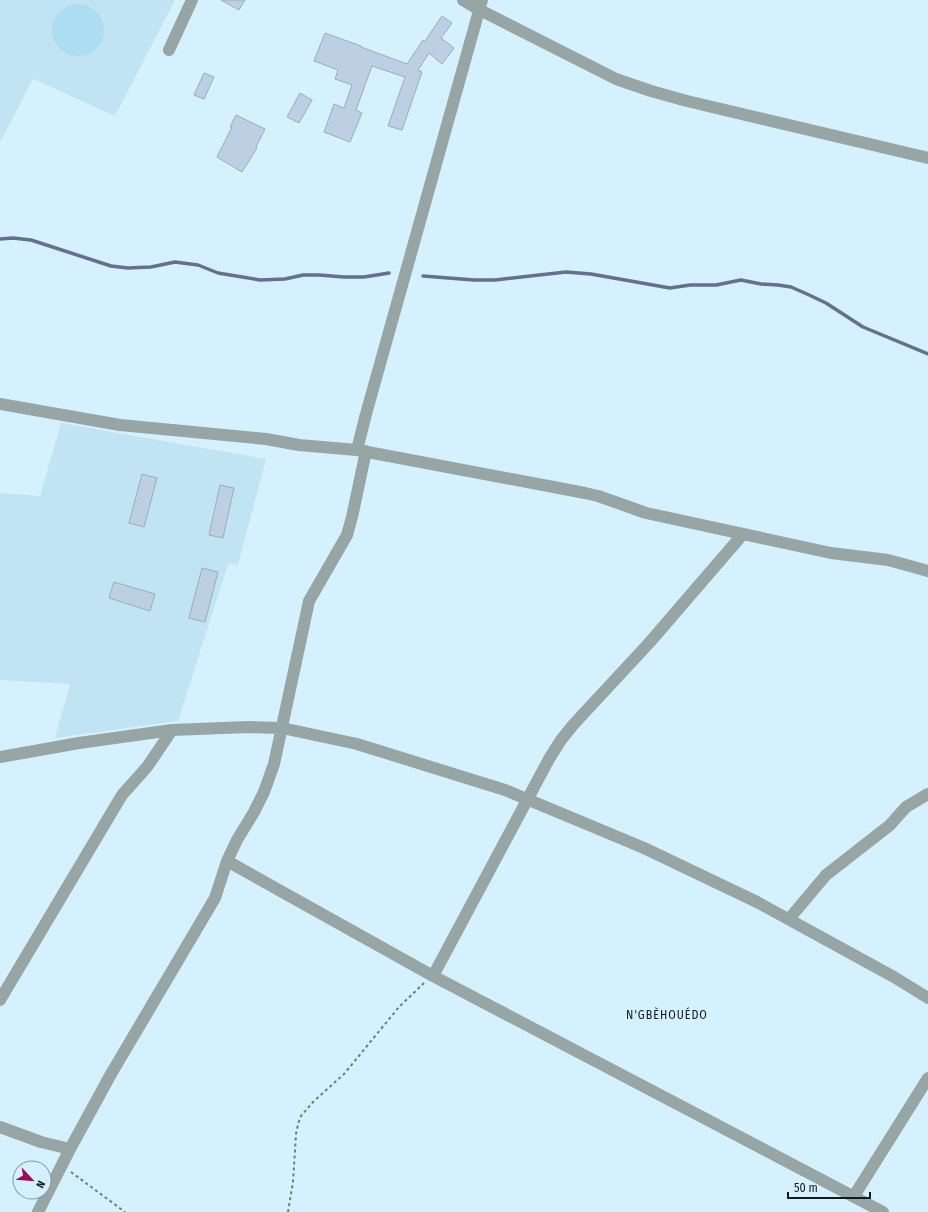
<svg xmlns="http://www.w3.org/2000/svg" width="928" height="1212" viewBox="0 0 928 1212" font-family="'Fira Sans Condensed',sans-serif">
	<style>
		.built { fill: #c0e4f4 }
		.green { fill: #adddf2 }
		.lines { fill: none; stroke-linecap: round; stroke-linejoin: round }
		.stream { stroke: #666f90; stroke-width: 3.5 }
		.building { fill: #bdcfe3; stroke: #9bacbf }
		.path { stroke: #6b7d85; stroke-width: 2; stroke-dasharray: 3 3; stroke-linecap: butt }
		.minor { stroke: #97a5a5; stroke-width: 12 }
		.labels { text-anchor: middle; stroke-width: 3; stroke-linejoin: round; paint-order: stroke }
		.quarter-label { font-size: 12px; letter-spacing: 1px; fill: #111b1f; stroke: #d5f1fd }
	</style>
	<rect width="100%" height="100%" fill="#d5f1fd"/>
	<path class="built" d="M 0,0 L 175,0 L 115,116 L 33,79 L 0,142 Z
		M 61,423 L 266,459 L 238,565 L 228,564 L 178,721 L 55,738 L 70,684 L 0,680 L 0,493 L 40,496 Z"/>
	<path class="green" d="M52 30a26 26 0 1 1 52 0a26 26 0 1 1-52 0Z"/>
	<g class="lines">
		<path class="stream" d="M 0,239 L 13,238 L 31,240 L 111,266 L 128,268 L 151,267 L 175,262 L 198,265 L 218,273 L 260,280 L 285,279 L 303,275 L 319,275 L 344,277 L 364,277 L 389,273
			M 423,276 L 474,280 L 495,280 L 566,272 L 591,274 L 670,288 L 690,285 L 716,285 L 741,280 L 761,284 L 778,285 L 791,287 L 807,294 L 826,303 L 863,327 L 928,354"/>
	</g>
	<path class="building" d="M 221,0 L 245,0 L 239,10 Z
		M 442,16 L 452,23 L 441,38 L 454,48 L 442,64 L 429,53 L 418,70 L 422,72 L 402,130 L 388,126 L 405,77 L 372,66 L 356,110 L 362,113 L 350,142 L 324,132 L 334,104 L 344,108 L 352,85 L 335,79 L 338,70 L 314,61 L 325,33 L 361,46 L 361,47 L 407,64 L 423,40 L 425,41 Z
		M 204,73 L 214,77 L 204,99 L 194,95 Z
		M 300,93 L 312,100 L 299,123 L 287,117 Z
		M 236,115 L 265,129 L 256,147 L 257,148 L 242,172 L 217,157 L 232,127 L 230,127 Z
		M 142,474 L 157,478 L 144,527 L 129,523 Z
		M 220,485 L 234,488 L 223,538 L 209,535 Z
		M 202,568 L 218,572 L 205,622 L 189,618 Z
		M 114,582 L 155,594 L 150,611 L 109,598 Z"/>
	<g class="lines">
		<path class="path" d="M 71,1172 L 125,1212
			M 288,1212 L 293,1182 L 296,1134 L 298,1124 L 301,1116 L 313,1102 L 344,1074 L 399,1007 L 424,983"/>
		<path class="minor" d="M 463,0 L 478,9 L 616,79 L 651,91 L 687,101 L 928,158
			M 169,50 L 192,0
			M 0,404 L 120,425 L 266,439 L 299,445 L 357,450 L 585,493 L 598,496 L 646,513 L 831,553 L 888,560 L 928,571
			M 357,450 L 366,414 L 482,0
			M 0,757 L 79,743 L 172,730 L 248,727 L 282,728 L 357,744 L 505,790 L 644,848 L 757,902 L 894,977 L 928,998
			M 227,861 L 433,976 L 883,1212
			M 789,919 L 826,875 L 890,825 L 906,807 L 928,794
			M 433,976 L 549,759 L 561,740 L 573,725 L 650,642 L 743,534
			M 0,1000 L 122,795 L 147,767 L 172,730
			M 0,1127 L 41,1142 L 70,1149
			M 854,1196 L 928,1078
			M 38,1212 L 70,1149 L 111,1074 L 215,898 L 227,861 L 237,840 L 254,812 L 264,792 L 274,764 L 309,601 L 347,535 L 352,517 L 366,451"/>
	</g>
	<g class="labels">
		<g class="quarter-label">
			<text x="667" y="1019">N'GBÈHOUÉDO</text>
		</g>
	</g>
	<g transform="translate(32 1180) rotate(116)"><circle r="19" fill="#d5f1fd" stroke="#879ba4"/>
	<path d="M0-3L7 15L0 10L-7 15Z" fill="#980b5e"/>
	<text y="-6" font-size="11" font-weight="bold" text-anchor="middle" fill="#111b1f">N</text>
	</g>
	<path d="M788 1192v6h82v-6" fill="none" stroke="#111b1f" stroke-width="2"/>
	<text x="794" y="1192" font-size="12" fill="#111b1f" stroke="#d5f1fd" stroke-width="3" paint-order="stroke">50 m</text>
</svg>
